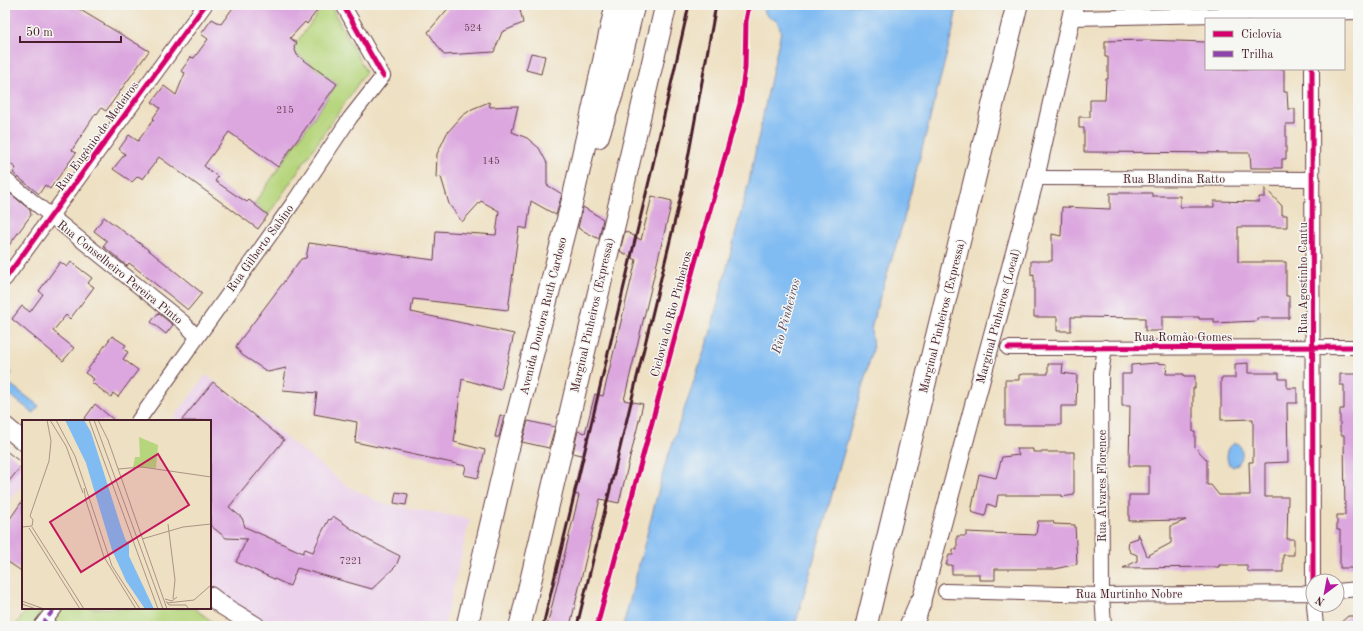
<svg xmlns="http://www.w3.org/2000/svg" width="1363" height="631" viewBox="0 0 1363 631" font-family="'Old Standard TT',serif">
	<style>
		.built { fill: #ebd1eb }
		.green { fill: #b6d57c; stroke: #807a54 }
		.water { fill: #80bbf2; stroke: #656d8e }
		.building { fill: #dca7df }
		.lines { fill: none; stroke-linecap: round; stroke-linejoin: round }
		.minor-casing { stroke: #633c42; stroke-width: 16 }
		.major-casing { stroke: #633c42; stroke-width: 20 }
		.highway-casing { stroke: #633c42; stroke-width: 23 }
		.minor { stroke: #fff; stroke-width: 14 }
		.major { stroke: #fff; stroke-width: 18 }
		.highway { stroke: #fff; stroke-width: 21 }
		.rail { stroke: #4a1f2b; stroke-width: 3 }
		.quiet { stroke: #8e44ad; stroke-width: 4; stroke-dasharray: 8 4; stroke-linecap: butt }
		.cycleway-casing { stroke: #f6f6f2; stroke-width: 8 }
		.cycleway { stroke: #d6006c; stroke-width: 5 }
		.labels { text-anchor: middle; stroke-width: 3; stroke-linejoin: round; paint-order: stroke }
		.number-label { font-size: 10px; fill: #6e4158 }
		.street-label { font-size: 12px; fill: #4a1f2b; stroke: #f6f6f2 }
		.water-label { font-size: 13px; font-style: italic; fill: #5a4e67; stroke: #f6f6f2 }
		.inset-road { fill: none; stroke: #ac9386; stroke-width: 1 }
		.view { fill: #c2185b; fill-opacity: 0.15; stroke: #c2185b; stroke-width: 2 }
		.inset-edge { fill: none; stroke: #4a1f2b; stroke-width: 2 }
	</style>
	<rect width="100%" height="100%" fill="#f6f6f2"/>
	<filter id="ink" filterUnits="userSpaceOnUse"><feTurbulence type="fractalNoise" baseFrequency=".025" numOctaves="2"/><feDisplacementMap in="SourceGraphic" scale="8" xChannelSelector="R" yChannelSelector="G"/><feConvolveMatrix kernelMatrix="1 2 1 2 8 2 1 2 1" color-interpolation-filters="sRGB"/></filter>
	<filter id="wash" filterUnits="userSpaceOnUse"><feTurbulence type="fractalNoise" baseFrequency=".012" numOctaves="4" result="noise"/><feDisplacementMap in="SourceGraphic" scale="16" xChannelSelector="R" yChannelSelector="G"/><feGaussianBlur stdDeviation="0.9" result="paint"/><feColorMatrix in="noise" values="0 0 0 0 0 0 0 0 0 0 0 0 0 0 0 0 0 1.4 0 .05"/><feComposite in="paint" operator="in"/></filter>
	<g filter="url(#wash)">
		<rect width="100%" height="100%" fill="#eee0c2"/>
		<path class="built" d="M 206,375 L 346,485 L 381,503 L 470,519 L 444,626 L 278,626 L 246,612 L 210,585 L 210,421 L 172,421 Z
			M 5,450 L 23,465 L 23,483 L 5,508 Z"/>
		<path class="green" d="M 324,5 L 330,5 L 366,72 L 268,215 L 254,204 L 337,84 L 291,50 Z
			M 28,608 L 194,608 L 218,626 L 15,626 Z"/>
		<path class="water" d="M 761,5 L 957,5 L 953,30 L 902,226 L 875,313 L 871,330 L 873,349 L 795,626 L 623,626 L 665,465 L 710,334 L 749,181 L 781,31 L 777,21 L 767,16 Z
			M 5,368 L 12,373 L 6,381 L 39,406 L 33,413 L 5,391 Z
			M 1235,443 L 1239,444 C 1245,453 1242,463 1233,467 L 1228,463 C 1226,455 1227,447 1235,443 Z"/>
		<g id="blocks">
			<path class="building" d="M 5,5 L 72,5 L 149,51 L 106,111 L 101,108 L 97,114 L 96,113 L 72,150 L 76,153 L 50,189 L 45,185 L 39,194 L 13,173 L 16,168 L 5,160 Z
				M 235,5 L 321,5 L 307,24 L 305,22 L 290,38 L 297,43 L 294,47 L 297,55 L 337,84 L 278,167 L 229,132 L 204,166 L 218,177 L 215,181 L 237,196 L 247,202 L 249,200 L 268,215 L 258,229 L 159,157 L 143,179 L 138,176 L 132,182 L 113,169 L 125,154 L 119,149 L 129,135 L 138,141 L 154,119 L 153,118 L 160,108 L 152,102 L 164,86 L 176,95 L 185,73 L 181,71 L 191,57 L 194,58 L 208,39 L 201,34 L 212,19 L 221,24 Z
				M 451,5 L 519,5 L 523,23 L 502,32 L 494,52 L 444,55 L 428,32 Z
				M 1146,40 L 1206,42 L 1206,69 L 1284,69 L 1284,92 L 1287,92 L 1288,109 L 1295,109 L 1295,124 L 1286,124 L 1286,159 L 1282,159 L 1282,168 L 1251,168 L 1250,153 L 1084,152 L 1084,128 L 1079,128 L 1079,117 L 1090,117 L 1090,100 L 1105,100 L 1106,79 L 1108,79 L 1108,57 L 1105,57 L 1105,41 Z
				M 531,53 L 545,56 L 541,74 L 526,70 Z
				M 489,102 L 490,107 L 518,106 L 512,132 L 527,138 L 539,148 L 547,163 L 547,185 L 562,194 L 556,215 L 531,201 L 527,229 L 519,227 L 508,310 L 413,299 L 411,312 L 514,334 L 501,390 L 462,379 L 454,442 L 485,450 L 478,478 L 464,475 L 466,466 L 355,442 L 357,422 L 314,414 L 317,393 L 283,390 L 286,368 L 268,372 L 242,355 L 236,347 L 238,343 L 301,259 L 306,258 L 309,243 L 434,260 L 436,231 L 496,235 L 499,211 L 481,201 L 462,222 L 449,204 L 441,177 L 436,178 L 437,154 L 447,133 L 462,116 L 472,109 Z
				M 1265,188 L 1282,206 L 1282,215 L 1287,215 L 1287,227 L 1238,227 L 1238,262 L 1286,262 L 1286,296 L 1289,296 L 1289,318 L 1257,318 L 1257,321 L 1214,323 L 1214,319 L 1199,319 L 1199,317 L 1162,317 L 1162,331 L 1145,331 L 1145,318 L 1071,317 L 1071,331 L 1057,331 L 1057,317 L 1034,317 L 1034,274 L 1031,275 L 1031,261 L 1052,261 L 1052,234 L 1061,236 L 1062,207 L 1110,209 L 1110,193 L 1152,193 L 1152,196 L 1180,196 L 1180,207 L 1214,207 L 1214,201 L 1259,202 L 1259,197 L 1265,197 Z
				M 11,194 L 30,210 L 31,215 L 5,251 L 5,202 Z
				M 652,196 L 672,201 L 624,400 L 643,404 L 619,503 L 600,499 L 570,626 L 547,626 L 579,495 L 573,494 L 582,455 L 573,453 L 578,431 L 585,433 L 595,394 L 603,396 L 636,260 L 620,251 L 625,231 L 641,240 Z
				M 583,207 L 603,219 L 599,239 L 578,228 Z
				M 104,217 L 146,248 L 202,293 L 188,310 L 133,266 L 129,263 L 127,266 L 103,246 L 107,241 L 94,231 Z
				M 60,262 L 67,267 L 71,262 L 92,278 L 88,283 L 94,287 L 70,319 L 66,315 L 53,331 L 74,348 L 63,361 L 12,319 L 22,306 L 30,312 L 43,294 L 39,291 Z
				M 158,313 L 173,325 L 166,334 L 151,322 Z
				M 112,336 L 126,345 L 123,349 L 128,352 L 123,359 L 138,370 L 118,397 L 113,393 L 111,397 L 91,382 L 94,379 L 85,373 Z
				M 1156,363 L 1167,364 L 1166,374 L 1184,374 L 1184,376 L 1195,376 L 1195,388 L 1193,388 L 1193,432 L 1195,432 L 1195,447 L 1207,460 L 1207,485 L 1211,485 L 1219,495 L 1250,495 L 1249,462 L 1253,462 L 1253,419 L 1221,420 L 1221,378 L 1235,378 L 1235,364 L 1248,363 L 1248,373 L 1279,373 L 1279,379 L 1287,379 L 1287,388 L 1297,388 L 1297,403 L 1287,403 L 1288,462 L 1265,463 L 1265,497 L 1288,497 L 1287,539 L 1294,539 L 1294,555 L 1283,555 L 1283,572 L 1250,572 L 1247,570 L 1247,565 L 1219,565 L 1219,567 L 1123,568 L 1137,561 L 1137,555 L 1130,552 L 1128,547 L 1129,541 L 1138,538 L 1138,533 L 1147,556 L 1171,543 L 1171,526 L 1186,520 L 1129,521 L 1129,495 L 1149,495 L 1149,466 L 1129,466 L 1130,406 L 1122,406 L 1122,374 L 1131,374 L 1131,365 Z
				M 1048,364 L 1063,364 L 1062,373 L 1077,375 L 1076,406 L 1061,406 L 1061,425 L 1005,425 L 1005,380 L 1019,380 L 1019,375 L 1023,374 L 1048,374 Z
				M 1340,374 L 1358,374 L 1357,568 L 1340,568 L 1340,530 L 1337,530 L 1337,515 L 1345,515 L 1344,435 L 1341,435 L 1340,430 L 1340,409 L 1344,409 L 1344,385 L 1340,385 Z
				M 213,382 L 284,440 L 229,507 L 242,518 L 245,527 L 303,553 L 305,549 L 313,552 L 322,532 L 329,519 L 331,520 L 333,516 L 368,540 L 400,556 L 396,566 L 372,589 L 297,568 L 290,586 L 236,562 L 247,539 L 226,538 L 210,525 L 210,421 L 181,421 Z
				M 95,404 L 115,421 L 83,421 Z
				M 500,415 L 504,416 L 499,437 L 495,437 Z
				M 528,421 L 555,427 L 549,448 L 522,442 Z
				M 1016,449 L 1033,449 L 1033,452 L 1074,452 L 1074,495 L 1062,497 L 1062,495 L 998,495 L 996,507 L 988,504 L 985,516 L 971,512 L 979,474 L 996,478 L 1002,457 L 1019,455 Z
				M 5,450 L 23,464 L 5,486 Z
				M 396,492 L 408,494 L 406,505 L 394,503 Z
				M 23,500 L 23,572 L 5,560 L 5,526 Z
				M 1038,521 L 1053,521 L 1054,524 L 1075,525 L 1077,564 L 1055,569 L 995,569 L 995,580 L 979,580 L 979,574 L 952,574 L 952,565 L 946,565 L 949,555 L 953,555 L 953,549 L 957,550 L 957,536 L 966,536 L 966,532 L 1036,535 Z
				M 1348,616 L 1358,616 L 1358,626 L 1337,626 Z"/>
		</g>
	</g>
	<g filter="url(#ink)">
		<use href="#blocks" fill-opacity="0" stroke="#633c42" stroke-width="1"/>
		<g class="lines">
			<g class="minor-casing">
				<path id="minor" d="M 1072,18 L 1358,12
					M 1312,69 L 1313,583
					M 1035,178 L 1313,179
					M 5,179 L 183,322 L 197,337
					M 5,279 L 205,5
					M 1008,348 L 1358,347
					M 138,421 L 293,203 L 350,118 L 383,76 L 343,5
					M 945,591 L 1102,595 L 1313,593
					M 1337,591 L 1358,589
					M 1314,605 L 1316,626
					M 41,626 L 55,608
					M 1104,626 L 1102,595 L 1101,374 L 1105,347"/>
			</g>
			<g class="major-casing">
				<path id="major" d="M 5,426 L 23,441
					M 210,596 L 223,606 L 256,626
					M 917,617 L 1035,178 L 1074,5"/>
			</g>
			<g class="highway-casing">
				<path id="highway" d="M 598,137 L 612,95 L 634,5
					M 467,626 L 508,450 L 573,198 L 616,5
					M 520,626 L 666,5
					M 866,626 L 1017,5
					M 910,626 L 920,603"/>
			</g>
			<use href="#minor" class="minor"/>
			<use href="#major" class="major"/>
			<use href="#highway" class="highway"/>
			<path class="rail" d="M 543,626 L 651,173 L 689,5
				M 577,626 L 682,191 L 716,5"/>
			<path class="quiet" d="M 41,626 L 55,608"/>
			<g class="cycleway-casing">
				<path id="cycleway" d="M 343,5 L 383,76
					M 1312,69 L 1313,583
					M 5,279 L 205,5
					M 1008,348 L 1358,347
					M 597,626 L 694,266 L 740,104 L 745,68 L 746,21 L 749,5"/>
			</g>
			<use href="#cycleway" class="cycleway"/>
		</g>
	</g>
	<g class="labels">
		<g class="number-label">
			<text x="473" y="31">524</text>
			<text x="285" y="113">215</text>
			<text x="491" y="164">145</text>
			<text x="351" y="564">7221</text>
		</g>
		<g class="street-label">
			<text transform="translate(97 136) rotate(-54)" y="4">Rua Eugênio de Medeiros</text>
			<text x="1174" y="183">Rua Blandina Ratto</text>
			<text transform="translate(260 248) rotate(-54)" y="4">Rua Gilberto Sabino</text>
			<text transform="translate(120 272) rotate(39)" y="4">Rua Conselheiro Pereira Pinto</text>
			<text transform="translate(1303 278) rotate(-90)" y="4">Rua Agostinho Cantu</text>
			<text transform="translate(671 314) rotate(-75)" y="4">Ciclovia do Rio Pinheiros</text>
			<text transform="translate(592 315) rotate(-77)" y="4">Marginal Pinheiros (Expressa)</text>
			<text transform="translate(543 316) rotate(-76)" y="4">Avenida Doutora Ruth Cardoso</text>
			<text transform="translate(942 316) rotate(-76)" y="4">Marginal Pinheiros (Expressa)</text>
			<text transform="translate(998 316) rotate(-75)" y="4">Marginal Pinheiros (Local)</text>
			<text x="1183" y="341">Rua Romão Gomes</text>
			<text transform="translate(1102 486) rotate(-90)" y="4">Rua Álvares Florence</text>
			<text x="1129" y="598">Rua Murtinho Nobre</text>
		</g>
		<g class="water-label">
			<text transform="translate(785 316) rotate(-75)" y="5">Rio Pinheiros</text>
		</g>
	</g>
	<g transform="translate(22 420)">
		<rect width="189" height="189" fill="#eee0c2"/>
		<path d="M 117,17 L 136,25 L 134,48 L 111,47 L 113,37 L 118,37 Z" fill="#b6d57c"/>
		<path d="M 43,0 L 62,0 L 69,12 L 99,107 L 104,121 L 107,122 L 107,136 L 132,189 L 123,189 L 104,161 L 90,130 L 64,43 Z" fill="#80bbf2"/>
		<path class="inset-road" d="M 28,0 L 44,26 L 61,73M 34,0 L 53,36 L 90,146 L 118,189M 67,0 L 136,189M 72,0 L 141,189M 76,0 L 86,20 L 145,189M 96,49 L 120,47 L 189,57M 62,68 L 64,82M 64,81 L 82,137 L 114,189M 8,96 L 27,41 L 29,21 L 25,0M 146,104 L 153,160 L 151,179M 0,107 L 10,106 L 11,100 L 8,96M 10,107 L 62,189M 7,108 L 58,189M 120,119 L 161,107 L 189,104M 143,179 L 150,181 L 155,177M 0,181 L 22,189M 144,181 L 147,185 L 164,185 L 167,189M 145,183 L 172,180 L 189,165M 0,184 L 14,189"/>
		<path class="view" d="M 136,34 L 167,85 L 59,152 L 28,102 Z"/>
		<rect width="189" height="189" class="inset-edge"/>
	</g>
	<rect width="1363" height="631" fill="none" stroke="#f6f6f2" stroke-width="20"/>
	<rect x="1205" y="18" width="140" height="52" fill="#f6f6f2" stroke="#b1a0a2"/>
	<rect x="1213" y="31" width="20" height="6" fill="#d6006c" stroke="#b1a0a2"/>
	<text x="1241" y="38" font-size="12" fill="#4a1f2b">Ciclovia</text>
	<rect x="1213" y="51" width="20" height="6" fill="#8e44ad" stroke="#b1a0a2"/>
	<text x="1241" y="58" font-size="12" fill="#4a1f2b">Trilha</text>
	<g transform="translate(1325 593) rotate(212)"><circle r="19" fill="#f6f6f2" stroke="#b1a0a2"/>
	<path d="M0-3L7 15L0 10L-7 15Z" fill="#b5179e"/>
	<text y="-6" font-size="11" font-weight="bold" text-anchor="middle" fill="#4a1f2b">N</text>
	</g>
	<path d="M20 36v6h101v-6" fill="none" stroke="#4a1f2b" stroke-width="2"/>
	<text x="26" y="36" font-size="12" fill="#4a1f2b" stroke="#f6f6f2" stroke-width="3" paint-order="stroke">50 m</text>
</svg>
